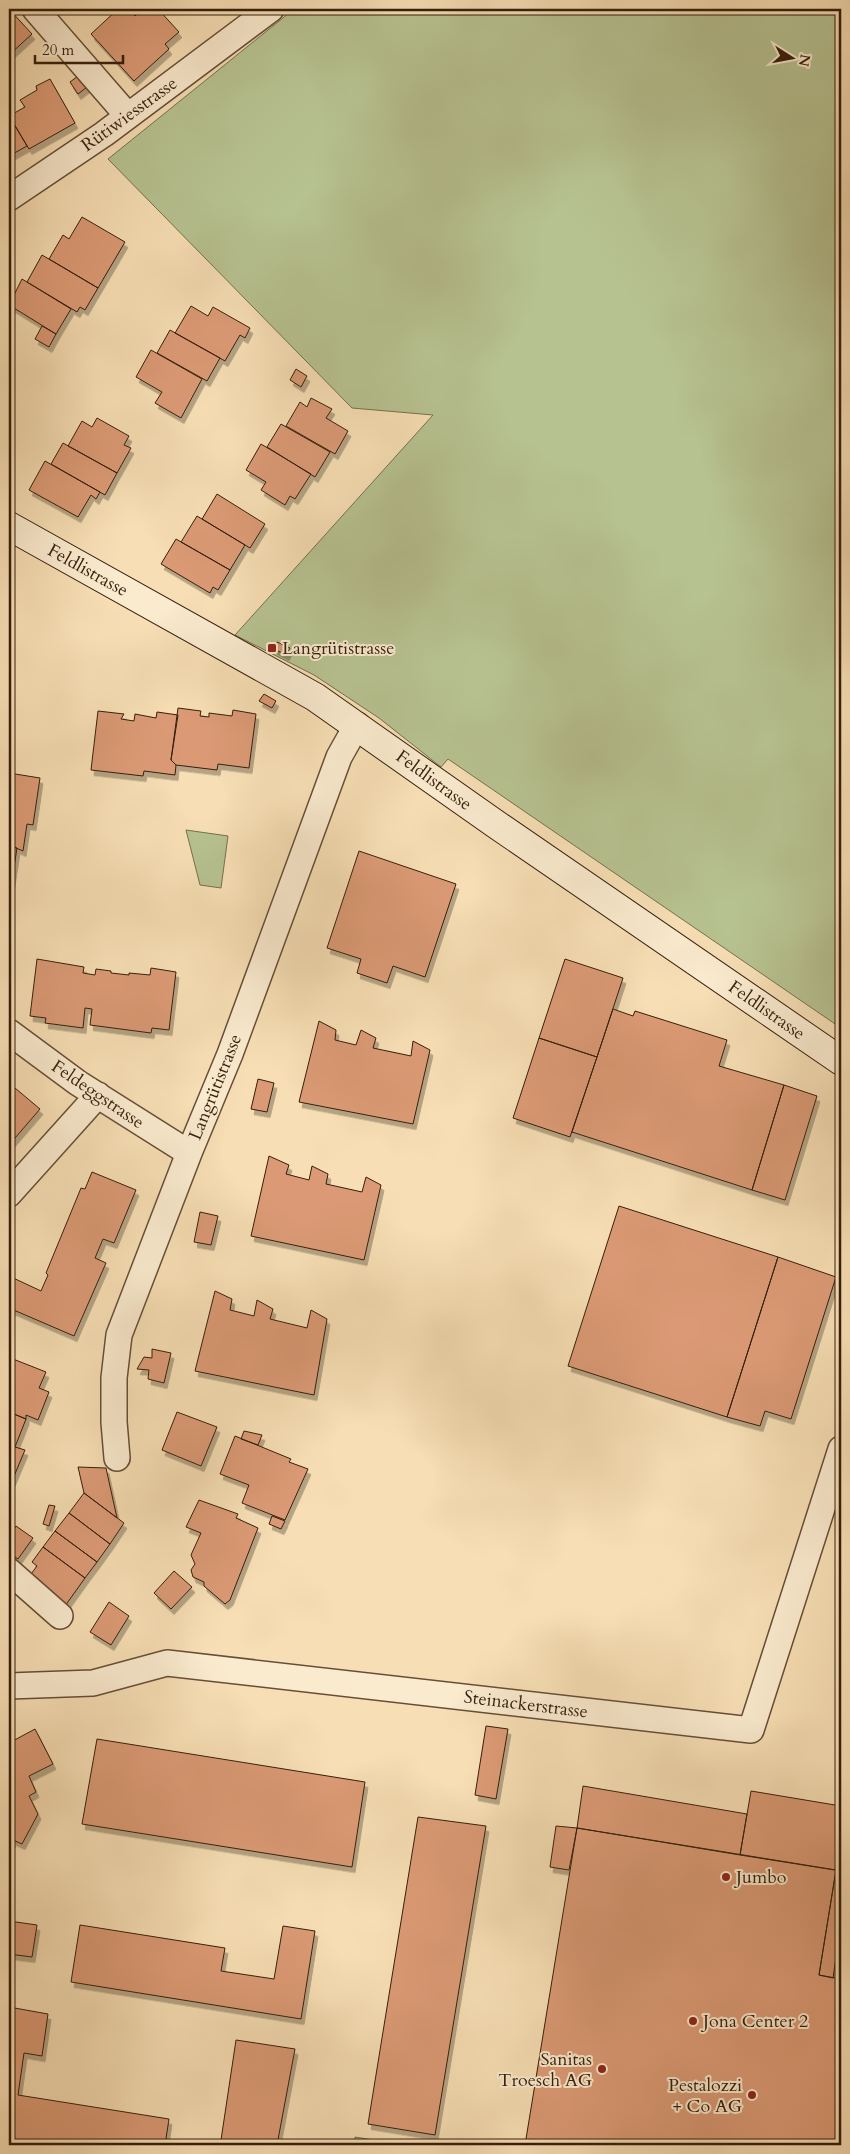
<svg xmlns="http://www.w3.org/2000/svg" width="850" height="2154" viewBox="0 0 850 2154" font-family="Cardo,serif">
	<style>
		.green { fill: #b7c291; stroke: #76704f }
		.building { fill: #db9a74; stroke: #351e0d; filter: url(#shadow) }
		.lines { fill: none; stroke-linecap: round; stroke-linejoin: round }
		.street-casing { stroke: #664e37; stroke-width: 28 }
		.secondary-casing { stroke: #351e0d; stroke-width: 30 }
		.street { stroke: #faeace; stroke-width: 25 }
		.secondary { stroke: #faeace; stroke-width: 28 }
		.poi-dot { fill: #8f2418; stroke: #faeace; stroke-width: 2 }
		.labels { text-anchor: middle; stroke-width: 4; stroke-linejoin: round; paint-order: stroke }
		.street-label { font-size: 18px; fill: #351e0d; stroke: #faeace }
		.poi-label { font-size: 18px; fill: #351e0d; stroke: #faeace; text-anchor: start }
	</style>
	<defs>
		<filter id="shadow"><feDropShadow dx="3" dy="5.5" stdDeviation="0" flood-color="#0004"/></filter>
	</defs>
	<rect width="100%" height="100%" fill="#f7deb4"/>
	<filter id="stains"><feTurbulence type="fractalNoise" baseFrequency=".004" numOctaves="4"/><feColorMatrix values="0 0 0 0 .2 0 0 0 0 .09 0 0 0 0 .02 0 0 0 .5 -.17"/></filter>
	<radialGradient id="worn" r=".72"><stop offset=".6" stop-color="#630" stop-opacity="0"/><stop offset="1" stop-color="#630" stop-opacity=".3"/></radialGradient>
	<path class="green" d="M 294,9 L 841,9 L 841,1028 L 448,759 L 441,767 L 379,718 L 314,675 L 235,635 L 433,415 L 352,408 L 108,159 Z
		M 186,830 L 228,836 L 221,888 L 200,885 Z
		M 355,2137 L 404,2145 L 354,2145 Z"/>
	<path class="building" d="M 9,9 L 32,34 L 9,55 Z
		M 118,9 L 129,9 L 135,16 L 143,9 L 158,9 L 179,32 L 165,44 L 169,49 L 134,81 L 91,34 Z
		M 78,76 L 87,87 L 78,94 L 70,82 Z
		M 50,79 L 75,123 L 29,149 L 9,116 L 25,107 L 20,100 L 37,90 L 36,86 Z
		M 13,122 L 27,146 L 9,156 L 9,124 Z
		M 82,217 L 125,242 L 98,288 L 49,259 L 63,235 L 69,239 Z
		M 42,255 L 98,288 L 85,310 L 80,307 L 77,312 L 27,282 Z
		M 22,279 L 71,309 L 56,334 L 9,305 Z
		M 191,306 L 208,316 L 213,307 L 250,328 L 245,338 L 240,335 L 225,361 L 175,333 Z
		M 42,326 L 56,334 L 49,347 L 35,339 Z
		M 170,330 L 220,358 L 207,381 L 157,353 Z
		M 151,350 L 202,379 L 181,418 L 155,403 L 162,392 L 136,377 Z
		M 296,369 L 307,376 L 301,387 L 290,380 Z
		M 311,398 L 332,409 L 326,418 L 348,431 L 335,454 L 286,426 L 300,402 L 307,407 Z
		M 97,418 L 129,436 L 124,445 L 131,448 L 117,473 L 68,446 L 82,421 L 92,427 Z
		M 281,424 L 330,452 L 315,477 L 267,447 Z
		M 63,443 L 117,473 L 105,495 L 51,464 Z
		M 261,444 L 311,474 L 295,499 L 290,496 L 285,505 L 261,490 L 266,482 L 246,470 Z
		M 45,461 L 100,492 L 96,499 L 91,495 L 78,517 L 29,490 Z
		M 217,494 L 265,524 L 250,548 L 202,519 Z
		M 197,516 L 245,545 L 230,570 L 181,542 Z
		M 176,539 L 230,570 L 218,590 L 213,587 L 210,593 L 161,564 Z
		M 277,642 L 290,648 L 286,655 L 274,649 Z
		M 264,694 L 276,701 L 272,708 L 259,701 Z
		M 178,708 L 201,711 L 200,716 L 209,717 L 209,713 L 232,716 L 233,710 L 256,714 L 249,768 L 218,764 L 217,770 L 176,765 L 171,760 Z
		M 98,711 L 124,714 L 121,719 L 134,721 L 135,714 L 156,718 L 157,712 L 178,715 L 171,760 L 176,765 L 175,775 L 144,771 L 143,776 L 91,770 Z
		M 9,773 L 40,778 L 33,825 L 27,824 L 23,851 L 9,845 Z
		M 9,845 L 17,848 L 11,887 L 9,886 Z
		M 359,851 L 456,884 L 425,977 L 393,966 L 387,983 L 357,973 L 361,959 L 327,948 Z
		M 37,959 L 84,967 L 83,973 L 95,975 L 96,969 L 111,971 L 111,973 L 129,975 L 129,973 L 150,975 L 151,968 L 176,972 L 169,1030 L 152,1028 L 151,1033 L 90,1025 L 92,1009 L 85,1008 L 83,1028 L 45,1023 L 46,1018 L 30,1016 Z
		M 565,959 L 623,978 L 597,1057 L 539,1038 Z
		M 613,1009 L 633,1016 L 635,1011 L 727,1040 L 719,1066 L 784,1085 L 752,1190 L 572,1132 Z
		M 319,1021 L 336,1030 L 335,1040 L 356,1045 L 361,1030 L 376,1038 L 373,1048 L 411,1056 L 413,1041 L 430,1050 L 413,1124 L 299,1102 Z
		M 539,1038 L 597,1057 L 570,1137 L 513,1118 Z
		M 258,1079 L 274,1083 L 267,1112 L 251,1109 Z
		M 9,1083 L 40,1109 L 9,1145 Z
		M 784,1085 L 817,1096 L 785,1200 L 752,1190 Z
		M 269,1156 L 289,1165 L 286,1174 L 309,1180 L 312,1166 L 328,1174 L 326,1184 L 362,1192 L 366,1177 L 381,1185 L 364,1260 L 251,1236 Z
		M 92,1172 L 136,1190 L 114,1243 L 103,1239 L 95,1258 L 106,1263 L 74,1336 L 9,1308 L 9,1276 L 41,1291 L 48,1275 L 46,1273 L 81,1188 L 85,1189 Z
		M 619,1206 L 778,1257 L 727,1417 L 568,1366 Z
		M 200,1212 L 218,1216 L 211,1245 L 194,1242 Z
		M 778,1257 L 836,1277 L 791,1419 L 765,1411 L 760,1426 L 727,1417 Z
		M 215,1291 L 232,1299 L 230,1310 L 254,1316 L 257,1300 L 273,1309 L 270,1319 L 307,1328 L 311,1310 L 327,1319 L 314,1395 L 195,1371 Z
		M 152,1349 L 171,1353 L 164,1383 L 148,1379 L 149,1370 L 137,1369 L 144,1357 L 152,1358 Z
		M 13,1359 L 46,1372 L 39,1388 L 49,1392 L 38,1420 L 26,1415 L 26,1419 L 9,1412 L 9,1371 Z
		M 9,1412 L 26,1419 L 15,1447 L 25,1450 L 12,1481 L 9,1479 Z
		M 177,1412 L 217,1427 L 201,1466 L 162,1450 Z
		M 244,1431 L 262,1435 L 258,1445 L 241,1439 Z
		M 235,1436 L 291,1459 L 289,1462 L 308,1469 L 285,1520 L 242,1503 L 249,1485 L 220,1474 Z
		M 78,1467 L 106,1468 L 117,1518 L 84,1493 Z
		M 84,1493 L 124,1523 L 110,1544 L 69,1513 Z
		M 199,1500 L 238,1514 L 236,1518 L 258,1528 L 230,1600 L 225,1604 L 204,1586 L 204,1582 L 193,1577 L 191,1570 L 195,1564 L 191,1555 L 201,1533 L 186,1527 Z
		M 49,1505 L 55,1506 L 49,1526 L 43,1524 Z
		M 69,1513 L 110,1544 L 97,1562 L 55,1531 Z
		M 272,1516 L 285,1521 L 281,1529 L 269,1524 Z
		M 16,1526 L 33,1538 L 18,1559 L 9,1553 L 9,1536 Z
		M 55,1531 L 97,1562 L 85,1578 L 43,1547 Z
		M 43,1547 L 85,1578 L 65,1606 L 28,1578 L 37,1566 L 32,1562 Z
		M 174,1571 L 192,1587 L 171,1609 L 154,1593 Z
		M 109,1602 L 129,1616 L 111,1645 L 90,1632 Z
		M 486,1726 L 508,1729 L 496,1799 L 475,1795 Z
		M 35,1729 L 53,1764 L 29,1776 L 36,1792 L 29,1796 L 38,1814 L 22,1844 L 13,1840 L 9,1849 L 9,1743 Z
		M 97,1739 L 365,1782 L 352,1867 L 82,1824 Z
		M 583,1786 L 747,1814 L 740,1855 L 577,1828 Z
		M 751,1791 L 841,1806 L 841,1871 L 740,1855 Z
		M 418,1817 L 486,1826 L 435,2135 L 368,2124 Z
		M 556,1826 L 577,1828 L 569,1870 L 550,1867 Z
		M 577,1828 L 836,1870 L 819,1975 L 841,1979 L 841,2145 L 525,2145 Z
		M 836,1870 L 841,1871 L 841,1924 L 833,1978 L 819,1975 Z
		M 9,1921 L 37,1925 L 32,1957 L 9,1954 Z
		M 80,1925 L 225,1948 L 221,1971 L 274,1979 L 283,1926 L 315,1931 L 301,2019 L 71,1982 Z
		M 9,2007 L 48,2014 L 42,2056 L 24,2053 L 18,2095 L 169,2119 L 165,2145 L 19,2145 L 20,2140 L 9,2138 Z
		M 236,2040 L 295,2049 L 277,2145 L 261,2145 L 221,2140 Z"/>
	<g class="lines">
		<g class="street-casing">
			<path id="street" d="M 35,9 L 128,116
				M 9,198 L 104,134 L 271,9
				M 9,1032 L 78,1083 L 189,1153
				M 9,1194 L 98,1095
				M 117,1458 L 114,1422 L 114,1378 L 119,1335 L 189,1153 L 230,1054 L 339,757 L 357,725
				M 9,1571 L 60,1616
				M 9,1686 L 93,1683 L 167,1663 L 751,1730 L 841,1449"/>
		</g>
		<g class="secondary-casing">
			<path id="secondary" d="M 9,526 L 315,697 L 497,825 L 841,1061"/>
		</g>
		<use href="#street" class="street"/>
		<use href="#secondary" class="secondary"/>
	</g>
	<g class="poi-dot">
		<rect x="267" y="643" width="10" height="10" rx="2.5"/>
		<circle cx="726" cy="1877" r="5"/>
		<circle cx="693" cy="2021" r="5"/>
		<circle cx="602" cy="2069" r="5"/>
		<circle cx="752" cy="2095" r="5"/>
	</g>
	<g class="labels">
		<g class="street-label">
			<text transform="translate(129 114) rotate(-36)" y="6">Rütiwiesstrasse</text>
			<text transform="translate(88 570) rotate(29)" y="6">Feldlistrasse</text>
			<text transform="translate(434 780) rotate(36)" y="6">Feldlistrasse</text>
			<text transform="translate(767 1010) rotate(35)" y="6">Feldlistrasse</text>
			<text transform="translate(215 1087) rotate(-68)" y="6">Langrütistrasse</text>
			<text transform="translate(98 1094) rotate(34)" y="6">Feldeggstrasse</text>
			<text transform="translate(526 1704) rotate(7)" y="6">Steinackerstrasse</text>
		</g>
		<g class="poi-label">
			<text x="282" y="654">Langrütistrasse</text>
			<text x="736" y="1883">Jumbo</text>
			<text x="703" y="2027">Jona Center 2</text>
			<text x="592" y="2065" text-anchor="end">Sanitas<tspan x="592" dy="21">Troesch AG</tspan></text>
			<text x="742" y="2091" text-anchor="end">Pestalozzi<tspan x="742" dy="21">+ Co AG</tspan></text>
		</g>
	</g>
	<rect width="850" height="2154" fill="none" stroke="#f7deb4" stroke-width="30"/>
	<rect x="10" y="10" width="830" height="2134" fill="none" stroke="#351e0d" stroke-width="2.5"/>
	<rect x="15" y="15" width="820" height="2124" fill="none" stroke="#351e0d"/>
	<g transform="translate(792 58) rotate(101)" stroke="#faeace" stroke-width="4" paint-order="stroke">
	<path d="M0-4L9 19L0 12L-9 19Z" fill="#351e0d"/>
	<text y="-8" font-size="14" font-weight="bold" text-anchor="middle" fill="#351e0d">N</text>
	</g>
	<path d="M35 55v8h88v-8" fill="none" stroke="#351e0d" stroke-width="2.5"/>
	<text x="42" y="55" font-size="15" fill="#351e0d" stroke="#faeace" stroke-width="4" paint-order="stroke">20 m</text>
	<rect width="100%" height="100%" filter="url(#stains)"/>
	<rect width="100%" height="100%" fill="url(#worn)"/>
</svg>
